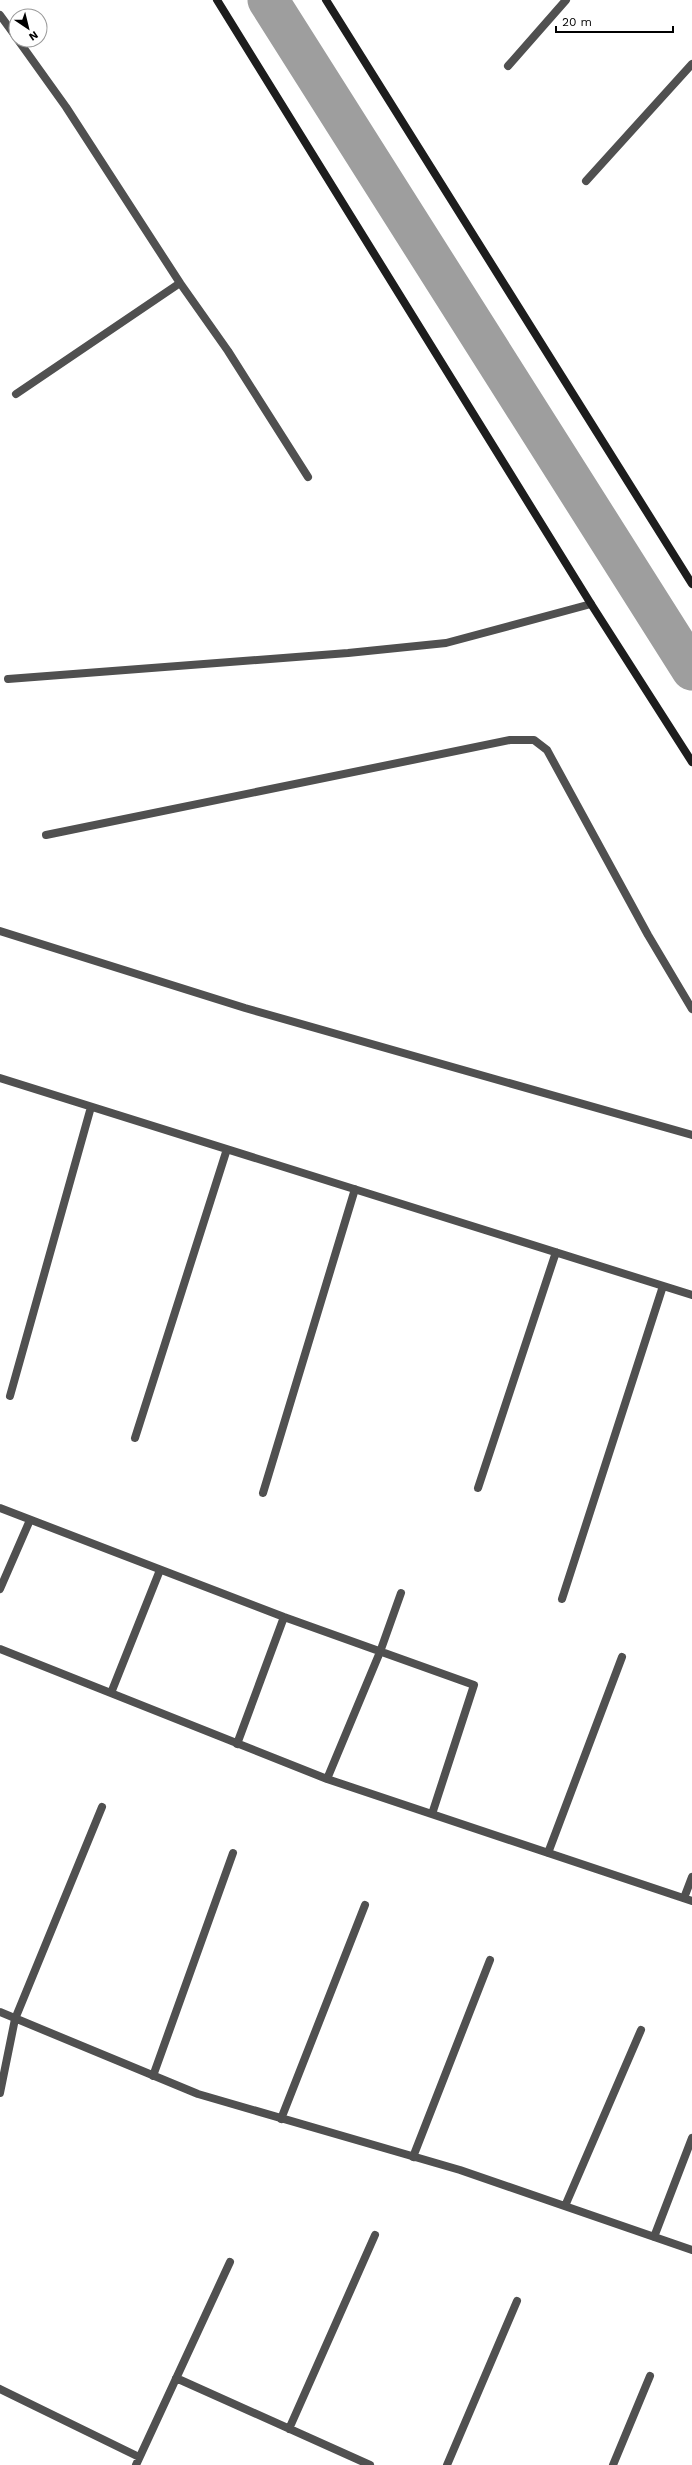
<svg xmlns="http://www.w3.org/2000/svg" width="692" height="2465" viewBox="0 0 692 2465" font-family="'Work Sans',sans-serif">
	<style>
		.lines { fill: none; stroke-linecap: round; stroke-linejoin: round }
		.canal { stroke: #9e9e9e; stroke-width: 41 }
		.street { stroke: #505050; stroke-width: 8 }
		.secondary { stroke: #1d1d1d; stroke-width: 8 }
	</style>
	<rect width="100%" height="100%" fill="#fff"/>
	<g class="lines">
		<path class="canal" d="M 268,0 L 692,670"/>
		<path class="street" d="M 0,15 L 16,37
			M 508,66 L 566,0
			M 586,181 L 692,64
			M 180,283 L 228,351 L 308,477
			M 16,394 L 180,283 L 66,107 L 18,40
			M 8,679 L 348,653 L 446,643 L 591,604
			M 46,835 L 510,740 L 534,740 L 547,750 L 648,935 L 692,1009
			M 0,931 L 245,1008 L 692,1135
			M 0,1078 L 692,1295
			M 10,1396 L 91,1107
			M 135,1438 L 227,1149
			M 478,1488 L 556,1252
			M 263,1493 L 355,1189
			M 0,1508 L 284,1617 L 474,1685 L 432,1814
			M 0,1589 L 30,1520
			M 562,1599 L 663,1286
			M 0,1649 L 327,1779 L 692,1901
			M 111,1693 L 160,1570
			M 237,1744 L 284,1617
			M 327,1779 L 380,1652 L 401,1593
			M 548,1853 L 622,1657
			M 684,1898 L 692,1877
			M 0,2012 L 198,2094 L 460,2170 L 692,2250
			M 153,2076 L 233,1853
			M 0,2093 L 15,2019 L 102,1807
			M 281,2119 L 365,1905
			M 413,2157 L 490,1960
			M 565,2206 L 641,2030
			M 654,2237 L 692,2138
			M 176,2378 L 370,2465
			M 0,2389 L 139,2457
			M 289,2429 L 375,2235
			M 136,2465 L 230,2262
			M 447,2465 L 517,2301
			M 613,2465 L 650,2376"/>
		<path class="secondary" d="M 217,0 L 591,604 L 692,762
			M 326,0 L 692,584"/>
	</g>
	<g transform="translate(28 28) rotate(145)"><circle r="19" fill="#ffffff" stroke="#999999"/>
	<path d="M0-3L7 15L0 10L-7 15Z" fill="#000000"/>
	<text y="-6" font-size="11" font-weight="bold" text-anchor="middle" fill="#000000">N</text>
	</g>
	<path d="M556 26v6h117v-6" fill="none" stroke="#000000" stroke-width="2"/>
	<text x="562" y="26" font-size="12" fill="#000000" stroke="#ffffff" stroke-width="3" paint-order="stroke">20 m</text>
</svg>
